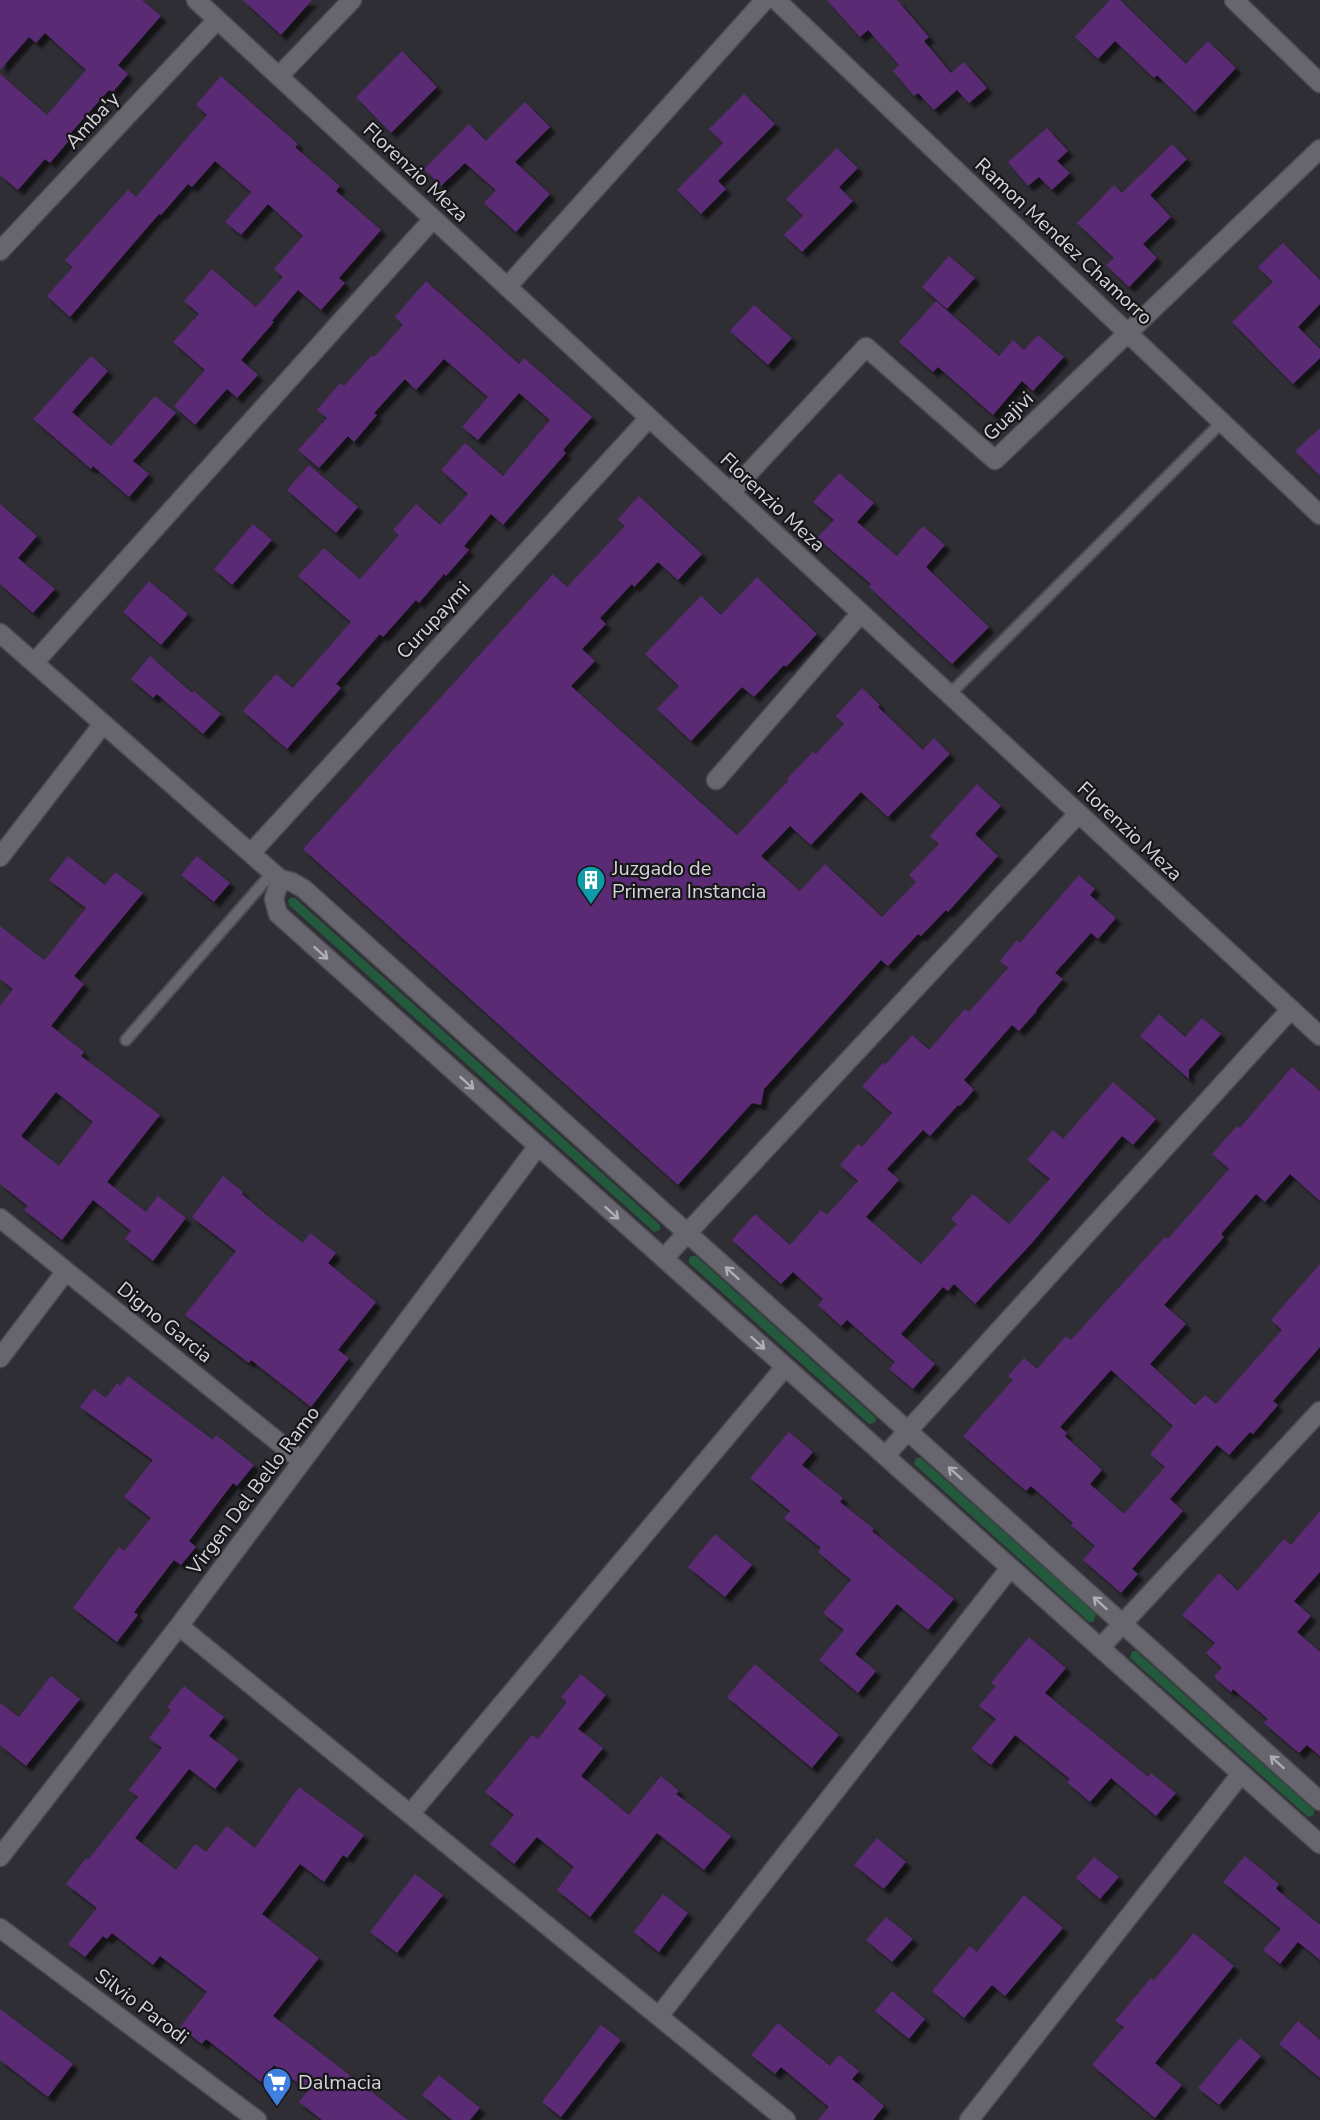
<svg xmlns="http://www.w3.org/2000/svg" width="1320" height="2120" viewBox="0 0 1320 2120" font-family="'Nunito Sans',sans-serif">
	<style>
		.green { fill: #23593c }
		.building { fill: #5a2a75; fill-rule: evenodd; filter: url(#shadow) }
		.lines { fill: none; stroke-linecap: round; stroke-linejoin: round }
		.service-casing { stroke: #4d4b52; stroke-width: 14 }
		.minor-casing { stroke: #4d4b52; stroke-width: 21 }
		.service { stroke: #67656d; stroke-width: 10 }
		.minor { stroke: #67656d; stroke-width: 18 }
		.oneway { stroke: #afaeb3 }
		.labels { text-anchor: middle; stroke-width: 4.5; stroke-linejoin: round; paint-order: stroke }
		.street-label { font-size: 20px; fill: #d6d5d9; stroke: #17171a }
		.poi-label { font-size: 20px; fill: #d6d5d9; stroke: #17171a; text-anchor: start }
	</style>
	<defs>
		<filter id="shadow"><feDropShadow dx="5.5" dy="5.5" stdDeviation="1.5" flood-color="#0009"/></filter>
	</defs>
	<rect width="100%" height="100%" fill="#302e35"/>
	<path class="green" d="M 291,898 L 295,898 L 660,1225 L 660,1230 L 654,1232 L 289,905 L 288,900 Z
		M 691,1256 L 696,1256 L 875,1417 L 876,1422 L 869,1424 L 689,1263 L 689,1259 Z
		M 916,1458 L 921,1458 L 1096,1614 L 1093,1622 L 1089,1622 L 914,1464 Z
		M 1132,1651 L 1136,1651 L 1314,1810 L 1314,1815 L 1308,1817 L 1130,1658 Z"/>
	<path class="building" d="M 0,0 L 142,0 L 161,16 L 118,65 L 128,74 L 113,92 L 109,90 L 69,135 L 72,137 L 50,163 L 45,159 L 18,190 L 0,175 L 0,74 L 47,115 L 86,70 L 45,33 L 36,43 L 29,37 L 0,70 Z
		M 243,0 L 312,0 L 281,35 Z
		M 827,0 L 897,0 L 929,37 L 924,41 L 951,73 L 964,62 L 987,88 L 969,103 L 957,90 L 934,110 L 918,93 L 914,96 L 893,71 L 899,65 L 868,30 L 860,37 Z
		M 1110,0 L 1120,0 L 1186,64 L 1208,41 L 1236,68 L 1195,112 L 1157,75 L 1154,78 L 1115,41 L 1098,59 L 1075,37 Z
		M 402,51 L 437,87 L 391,133 L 356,97 Z
		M 221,76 L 298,144 L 295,147 L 340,186 L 336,191 L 381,230 L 339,278 L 345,283 L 321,310 L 298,290 L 272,321 L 274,322 L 241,360 L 258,375 L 237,398 L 227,389 L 195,425 L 174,406 L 205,370 L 173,342 L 199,314 L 184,301 L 212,269 L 256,307 L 283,277 L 274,269 L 303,236 L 268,204 L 241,235 L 225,222 L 251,192 L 215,161 L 192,187 L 188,184 L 161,215 L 159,214 L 70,317 L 47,296 L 73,267 L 65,260 L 128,190 L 136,197 L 207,115 L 196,105 Z
		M 744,94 L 775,124 L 718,181 L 726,189 L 701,214 L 677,190 L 723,143 L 709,129 Z
		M 525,102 L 550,127 L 515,162 L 550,194 L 516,232 L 484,203 L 496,190 L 465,163 L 441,186 L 424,169 L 469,124 L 486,141 Z
		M 1047,128 L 1068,151 L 1057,161 L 1070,173 L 1052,190 L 1039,177 L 1028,186 L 1008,162 Z
		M 1172,144 L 1187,159 L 1150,195 L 1171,217 L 1143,244 L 1157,258 L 1129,287 L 1106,265 L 1114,258 L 1077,223 L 1114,185 L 1122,193 Z
		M 837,148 L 858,168 L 839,187 L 853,201 L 802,252 L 784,235 L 803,216 L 786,199 Z
		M 1283,243 L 1320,280 L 1320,304 L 1298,327 L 1320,349 L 1320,358 L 1293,384 L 1232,322 L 1273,282 L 1258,267 Z
		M 949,256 L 975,278 L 947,309 L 922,287 Z
		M 426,281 L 519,364 L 524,358 L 592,417 L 563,450 L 566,453 L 503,525 L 491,514 L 464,546 L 469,550 L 446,576 L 444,574 L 419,603 L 416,600 L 383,637 L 380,634 L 336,684 L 341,688 L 287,749 L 243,711 L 276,674 L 293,688 L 351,622 L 298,576 L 324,548 L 360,579 L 399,535 L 393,530 L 416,504 L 440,525 L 468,494 L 441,470 L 465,443 L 503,476 L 550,420 L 519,393 L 478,440 L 462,427 L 488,397 L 444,359 L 416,390 L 405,379 L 374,413 L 377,415 L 354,442 L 348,436 L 319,468 L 298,450 L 327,418 L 317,410 L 340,383 L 344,386 L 372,355 L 374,357 L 403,325 L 395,317 Z
		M 936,301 L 999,356 L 1013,340 L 1024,350 L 1038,335 L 1064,357 L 1033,391 L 1022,381 L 993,415 L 938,367 L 933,372 L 899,342 Z
		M 754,305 L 792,338 L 768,365 L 730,331 Z
		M 91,356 L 108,371 L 72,412 L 111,446 L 155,396 L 176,413 L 133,461 L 149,474 L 129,497 L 93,466 L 91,469 L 33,419 Z
		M 1320,428 L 1320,476 L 1295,451 Z
		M 309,465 L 358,507 L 336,533 L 287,490 Z
		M 839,473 L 874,503 L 857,522 L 897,556 L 923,526 L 945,545 L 926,567 L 989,627 L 952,664 L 869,587 L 871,584 L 817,538 L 834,520 L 813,502 Z
		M 639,496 L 702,554 L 678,580 L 658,562 L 634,587 L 632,584 L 600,618 L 606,624 L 582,649 L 595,661 L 571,686 L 737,835 L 789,780 L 787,779 L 813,752 L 816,754 L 844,724 L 836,716 L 862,688 L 880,705 L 878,707 L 923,750 L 934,738 L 950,754 L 888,817 L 861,792 L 811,845 L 790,826 L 761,856 L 800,891 L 825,864 L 882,917 L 916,882 L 909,875 L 939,844 L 930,836 L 977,784 L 1001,806 L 975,834 L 998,856 L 948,912 L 946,910 L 921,936 L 918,934 L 888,966 L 881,960 L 764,1089 L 761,1105 L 752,1103 L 678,1185 L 303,849 L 553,574 L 567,587 L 625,526 L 618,519 Z
		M 0,504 L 37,536 L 18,558 L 55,589 L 33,613 L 0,584 Z
		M 253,524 L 272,540 L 232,585 L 214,569 Z
		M 757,577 L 817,634 L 786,667 L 784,665 L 754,697 L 742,687 L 691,741 L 657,709 L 679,686 L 645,654 L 701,596 L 721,615 Z
		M 149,581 L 188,614 L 161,645 L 123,612 Z
		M 150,656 L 192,693 L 194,691 L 221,714 L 203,734 L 157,694 L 153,698 L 131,679 Z
		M 68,856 L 105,885 L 115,872 L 143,893 L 74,976 L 84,984 L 51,1026 L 84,1052 L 81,1056 L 160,1115 L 107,1182 L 146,1212 L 158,1196 L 186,1218 L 153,1261 L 125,1239 L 131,1231 L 93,1200 L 62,1240 L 24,1210 L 28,1206 L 0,1184 L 0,1006 L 13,989 L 0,979 L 0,926 L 44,960 L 48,956 L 86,908 L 49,880 ZM 56,1092 L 93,1122 L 59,1166 L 21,1136 Z
		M 197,856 L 230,883 L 214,902 L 181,875 Z
		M 1079,875 L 1095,889 L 1090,895 L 1116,918 L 1098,939 L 1091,933 L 1055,973 L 1063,979 L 1036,1010 L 1037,1011 L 1019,1031 L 1012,1025 L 964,1080 L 974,1090 L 960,1106 L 958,1105 L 930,1136 L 923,1130 L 887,1169 L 899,1180 L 866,1217 L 921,1264 L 957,1224 L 951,1219 L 973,1194 L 1009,1224 L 1050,1179 L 1027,1160 L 1053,1130 L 1063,1139 L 1113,1082 L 1156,1119 L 1133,1145 L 1122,1136 L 1031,1244 L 975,1304 L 954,1284 L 948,1291 L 943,1287 L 901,1334 L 935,1364 L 913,1389 L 889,1369 L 895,1362 L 847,1320 L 841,1326 L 818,1305 L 823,1299 L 793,1272 L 781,1284 L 732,1240 L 755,1214 L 790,1245 L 821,1210 L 827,1215 L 858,1181 L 840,1165 L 858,1144 L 862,1147 L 892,1113 L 862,1086 L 883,1063 L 885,1065 L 912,1035 L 929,1050 L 965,1009 L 969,1012 L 1008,968 L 1000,961 L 1017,940 L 1020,943 Z
		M 1159,1014 L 1185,1037 L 1202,1018 L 1221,1034 L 1189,1070 L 1189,1079 L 1140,1036 Z
		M 1292,1067 L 1320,1091 L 1320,1201 L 1290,1174 L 1265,1202 L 1256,1194 L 1221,1234 L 1224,1237 L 1164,1305 L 1186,1324 L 1150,1364 L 1195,1405 L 1205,1395 L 1216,1404 L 1282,1330 L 1271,1320 L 1320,1264 L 1320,1347 L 1273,1401 L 1278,1405 L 1253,1434 L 1250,1432 L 1229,1455 L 1217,1445 L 1170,1499 L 1183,1511 L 1132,1569 L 1138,1574 L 1121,1593 L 1083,1560 L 1095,1546 L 1071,1525 L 1073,1523 L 1031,1486 L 1026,1491 L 963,1436 L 1013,1380 L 1008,1376 L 1024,1358 L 1037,1369 L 1066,1336 L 1071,1340 L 1165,1237 L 1168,1239 L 1229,1169 L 1212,1154 L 1237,1126 L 1240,1128 ZM 1111,1370 L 1173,1426 L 1150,1454 L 1165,1467 L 1124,1514 L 1090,1484 L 1102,1470 L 1065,1436 L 1067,1433 L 1060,1427 Z
		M 223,1176 L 243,1192 L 242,1194 L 265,1214 L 303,1243 L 310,1233 L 336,1253 L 328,1263 L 376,1302 L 338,1350 L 349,1358 L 311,1407 L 251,1360 L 249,1363 L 185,1315 L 236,1251 L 192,1217 Z
		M 128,1376 L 213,1440 L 216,1435 L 254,1465 L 237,1486 L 233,1483 L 189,1541 L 196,1547 L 181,1565 L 174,1560 L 134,1612 L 138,1615 L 117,1642 L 73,1608 L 119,1547 L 124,1551 L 151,1518 L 124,1497 L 153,1460 L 80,1407 L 94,1389 L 106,1398 L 117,1383 L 120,1386 Z
		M 789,1432 L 813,1452 L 802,1465 L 843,1498 L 840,1502 L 874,1529 L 872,1531 L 954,1599 L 928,1630 L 897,1604 L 855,1654 L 876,1671 L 858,1693 L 819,1660 L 844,1630 L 823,1613 L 851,1580 L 818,1552 L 821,1548 L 784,1518 L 790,1511 L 750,1478 Z
		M 1320,1511 L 1320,1572 L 1294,1601 L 1311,1616 L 1297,1632 L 1320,1652 L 1320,1756 L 1307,1745 L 1299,1753 L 1264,1723 L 1268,1719 L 1233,1689 L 1231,1692 L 1214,1677 L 1222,1668 L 1206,1653 L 1215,1643 L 1182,1615 L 1219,1573 L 1238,1591 L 1284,1539 L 1291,1545 Z
		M 715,1534 L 752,1565 L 725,1597 L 688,1567 Z
		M 1029,1637 L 1066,1668 L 1045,1693 L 1148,1777 L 1151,1773 L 1176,1793 L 1156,1816 L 1111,1778 L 1090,1802 L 1067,1782 L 1070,1779 L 1015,1735 L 991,1765 L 971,1749 L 996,1719 L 979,1706 L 996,1686 L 991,1683 Z
		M 755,1664 L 839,1735 L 812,1768 L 727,1697 Z
		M 581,1674 L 606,1695 L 578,1729 L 603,1748 L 581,1776 L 629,1815 L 661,1776 L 679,1791 L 676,1794 L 731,1836 L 704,1870 L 657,1833 L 590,1917 L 557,1890 L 574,1867 L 537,1837 L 514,1864 L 490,1844 L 514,1815 L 485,1792 L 532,1735 L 538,1739 L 567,1702 L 561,1697 Z
		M 51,1676 L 80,1699 L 26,1766 L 0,1745 L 0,1703 L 19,1717 Z
		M 184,1686 L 224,1717 L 209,1736 L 239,1759 L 215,1789 L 189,1769 L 135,1838 L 176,1870 L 195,1844 L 206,1852 L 227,1826 L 255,1848 L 299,1787 L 364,1835 L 347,1858 L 343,1855 L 324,1882 L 300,1864 L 262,1914 L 319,1958 L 273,2016 L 408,2120 L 322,2120 L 299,2102 L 308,2091 L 274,2065 L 261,2082 L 206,2039 L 202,2044 L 180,2027 L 207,1992 L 160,1956 L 153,1965 L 112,1933 L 107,1939 L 103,1936 L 85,1957 L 68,1944 L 97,1908 L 66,1884 L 86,1858 L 88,1860 L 138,1797 L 129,1790 L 162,1748 L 149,1738 L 171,1710 L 167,1707 Z
		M 877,1838 L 906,1862 L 884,1889 L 854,1865 Z
		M 1245,1856 L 1279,1884 L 1276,1889 L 1320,1925 L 1320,1960 L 1298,1942 L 1280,1964 L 1263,1950 L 1281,1929 L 1223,1882 Z
		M 1094,1857 L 1119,1877 L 1100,1899 L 1076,1878 Z
		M 415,1874 L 443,1895 L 397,1953 L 370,1932 Z
		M 663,1894 L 688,1913 L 659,1952 L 634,1932 Z
		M 1024,1895 L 1063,1928 L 1005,1996 L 992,1985 L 964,2018 L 932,1991 L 970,1946 L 977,1952 Z
		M 886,1917 L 913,1939 L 892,1962 L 866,1940 Z
		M 1194,1933 L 1234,1966 L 1155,2063 L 1182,2085 L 1155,2118 L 1092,2065 L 1124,2027 L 1115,2021 L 1151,1978 L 1154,1980 Z
		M 892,1991 L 925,2019 L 909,2039 L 875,2011 Z
		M 0,2009 L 73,2064 L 48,2097 L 0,2060 Z
		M 1298,2021 L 1320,2040 L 1320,2078 L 1279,2044 Z
		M 778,2023 L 830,2066 L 839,2055 L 859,2071 L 852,2079 L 884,2106 L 873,2120 L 818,2120 L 829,2107 L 781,2067 L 775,2074 L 751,2055 Z
		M 601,2025 L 621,2040 L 561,2117 L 542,2102 Z
		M 1240,2038 L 1261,2056 L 1219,2105 L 1198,2088 Z
		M 439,2075 L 480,2108 L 470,2120 L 452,2120 L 422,2095 Z"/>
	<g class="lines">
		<g class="service-casing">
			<path id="service" d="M 949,695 L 1222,422
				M 126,1040 L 273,872"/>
		</g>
		<g class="minor-casing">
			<path id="minor" d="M 196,0 L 1320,1036
				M 776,0 L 1320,515
				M 1234,0 L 1320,83
				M 279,76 L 352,0
				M 0,251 L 217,20
				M 507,287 L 765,0
				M 730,493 L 866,347 L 995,460 L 1320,149
				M 0,633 L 280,879 L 292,882 L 304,889 L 1320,1801
				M 34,663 L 433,219
				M 716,780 L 861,613
				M 251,853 L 649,418
				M 0,857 L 103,724
				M 280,879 L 274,899 L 278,914 L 1320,1844
				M 0,1218 L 302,1461
				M 664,1258 L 1078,814
				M 0,1358 L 66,1271
				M 885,1456 L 1291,1009
				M 179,1626 L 786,2120
				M 1100,1648 L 1320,1411
				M 410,1814 L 785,1367
				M 0,1857 L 179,1626 L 538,1146
				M 0,1928 L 257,2120
				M 659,2016 L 1010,1568
				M 969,2120 L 1241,1774"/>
		</g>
		<use href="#service" class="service"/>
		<use href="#minor" class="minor"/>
	</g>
	<defs><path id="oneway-shaft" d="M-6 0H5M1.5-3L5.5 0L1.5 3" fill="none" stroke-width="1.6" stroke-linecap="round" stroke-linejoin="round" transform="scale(1.5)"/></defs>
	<g class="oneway">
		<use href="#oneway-shaft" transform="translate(321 953) rotate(42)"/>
		<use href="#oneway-shaft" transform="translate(467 1083) rotate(42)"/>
		<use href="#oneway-shaft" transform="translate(612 1213) rotate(42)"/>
		<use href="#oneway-shaft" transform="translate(732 1273) rotate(-138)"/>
		<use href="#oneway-shaft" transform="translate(758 1343) rotate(42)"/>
		<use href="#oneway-shaft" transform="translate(955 1473) rotate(-138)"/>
		<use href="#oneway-shaft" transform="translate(1100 1603) rotate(-138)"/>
		<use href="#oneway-shaft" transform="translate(1277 1762) rotate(-138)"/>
	</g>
	<defs>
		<g id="building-pin" transform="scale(1.5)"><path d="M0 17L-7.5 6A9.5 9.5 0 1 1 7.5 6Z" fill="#0f9aa8" stroke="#17171a"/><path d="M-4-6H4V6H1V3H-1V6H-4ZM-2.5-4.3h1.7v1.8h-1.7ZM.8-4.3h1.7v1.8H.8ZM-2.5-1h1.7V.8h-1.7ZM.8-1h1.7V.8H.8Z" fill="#fff"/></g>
		<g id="supermarket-pin" transform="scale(1.5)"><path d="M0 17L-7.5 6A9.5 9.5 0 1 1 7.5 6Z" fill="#3f7fe0" stroke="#17171a"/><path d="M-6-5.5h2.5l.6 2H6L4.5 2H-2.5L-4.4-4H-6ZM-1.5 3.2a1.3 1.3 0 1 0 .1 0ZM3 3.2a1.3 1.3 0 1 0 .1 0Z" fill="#fff"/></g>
	</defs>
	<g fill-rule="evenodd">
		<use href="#building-pin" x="591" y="880"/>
		<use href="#supermarket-pin" x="277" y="2082"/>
	</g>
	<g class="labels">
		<g class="street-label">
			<text transform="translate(92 120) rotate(-47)" y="7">Amba'y</text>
			<text transform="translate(416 172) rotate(43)" y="7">Florenzio Meza</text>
			<text transform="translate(1064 241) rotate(43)" y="7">Ramon Mendez Chamorro</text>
			<text transform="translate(1008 416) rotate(-44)" y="7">Guajivi</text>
			<text transform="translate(773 502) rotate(43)" y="7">Florenzio Meza</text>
			<text transform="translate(433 620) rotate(-47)" y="7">Curupaymi</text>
			<text transform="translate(1130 831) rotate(43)" y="7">Florenzio Meza</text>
			<text transform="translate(165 1322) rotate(39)" y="7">Digno Garcia</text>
			<text transform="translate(253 1490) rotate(-53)" y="7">Virgen Del Bello Ramo</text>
			<text transform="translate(142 2006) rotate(37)" y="7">Silvio Parodi</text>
		</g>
		<g class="poi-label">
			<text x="612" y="875">Juzgado de<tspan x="612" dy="23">Primera Instancia</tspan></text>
			<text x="298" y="2089">Dalmacia</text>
		</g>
	</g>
</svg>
